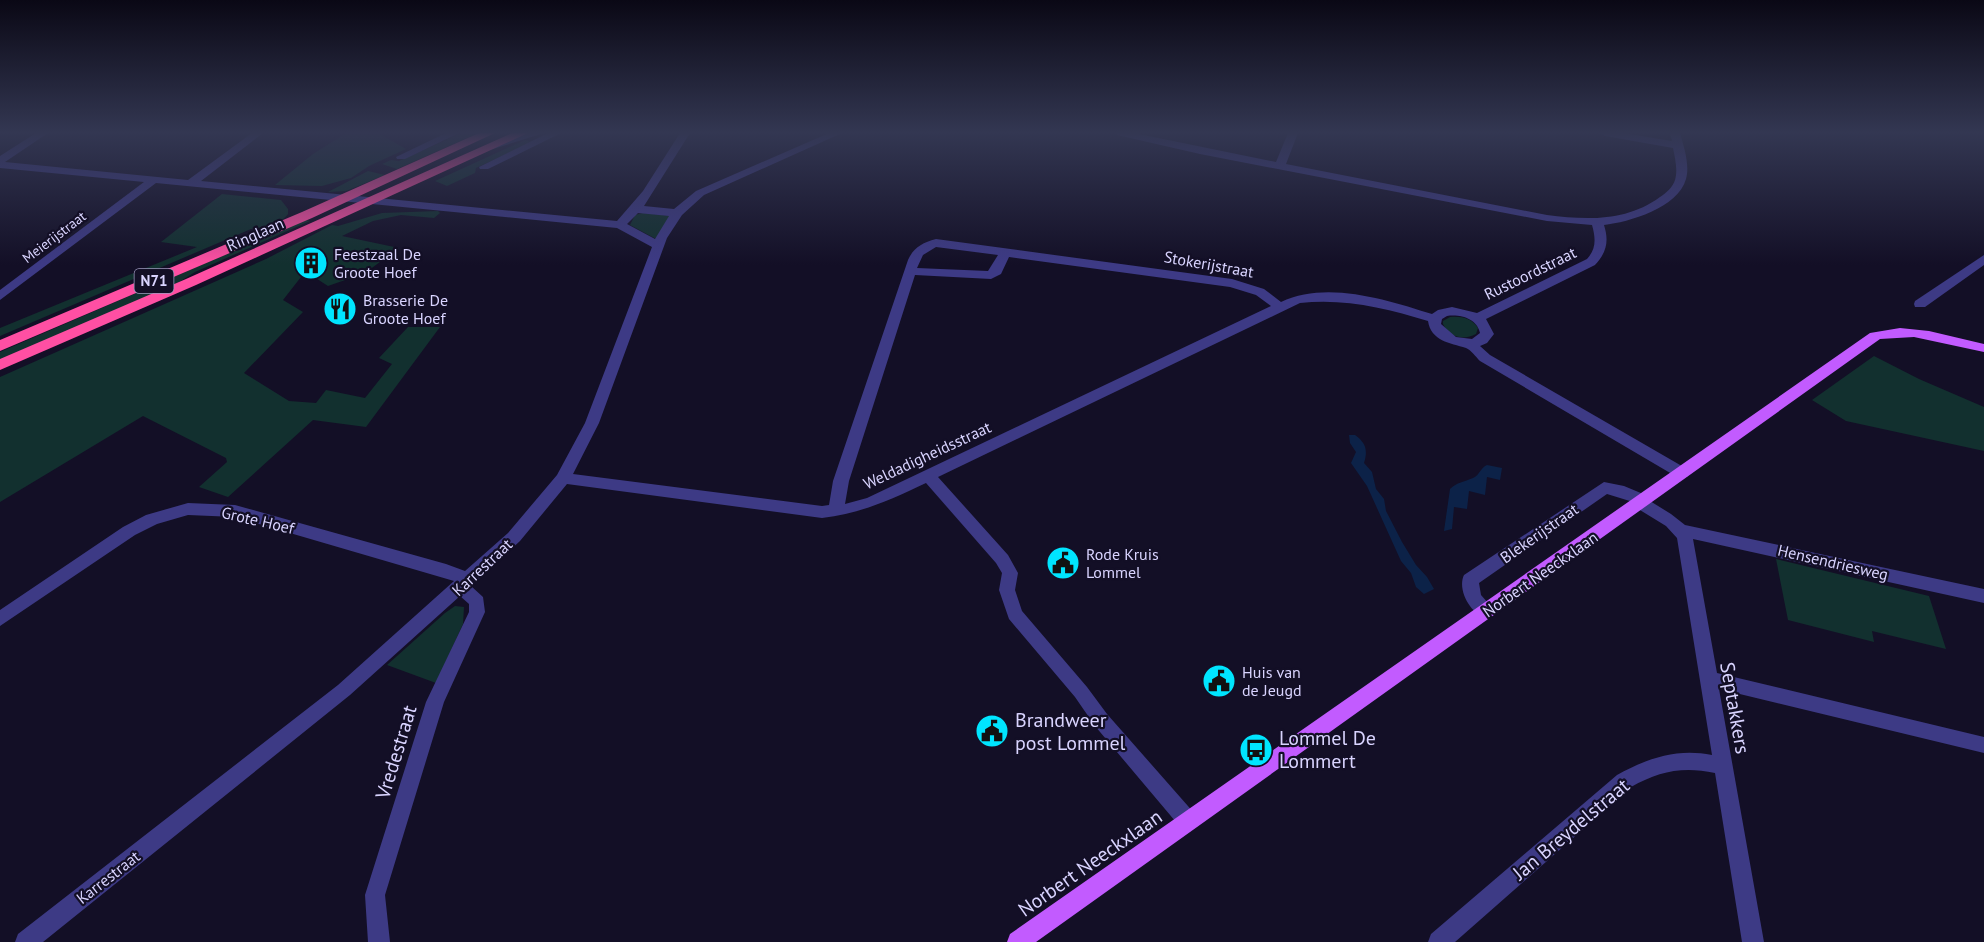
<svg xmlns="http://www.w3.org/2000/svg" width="1984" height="942" viewBox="0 0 1984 942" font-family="'PT Sans',sans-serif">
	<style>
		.green { fill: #12302f }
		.water { fill: #0c2248 }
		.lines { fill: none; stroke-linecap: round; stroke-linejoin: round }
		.minor { fill: #3d3a85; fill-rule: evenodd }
		.major { fill: #c25bff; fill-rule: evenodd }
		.highway { fill: #ff4fa3; fill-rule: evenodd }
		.labels { text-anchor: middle; stroke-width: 4.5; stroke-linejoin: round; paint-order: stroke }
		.far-street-label { font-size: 14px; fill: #d9d4ff; stroke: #130f26 }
		.shield { fill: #130f26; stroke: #9e99be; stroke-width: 1.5 }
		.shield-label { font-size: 15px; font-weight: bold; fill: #d9d4ff }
		.street-label { font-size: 16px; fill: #d9d4ff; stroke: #130f26 }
		.poi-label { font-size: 16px; fill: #d9d4ff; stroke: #130f26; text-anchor: start }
		.near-street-label { font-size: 20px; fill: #d9d4ff; stroke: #130f26 }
		.near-poi-label { font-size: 20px; fill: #d9d4ff; stroke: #130f26; text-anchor: start }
	</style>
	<rect width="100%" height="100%" fill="#130f26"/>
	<path class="green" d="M 346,133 L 378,133 L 406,149 L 369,166 L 351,178 L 322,186 L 275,185 L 313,154 Z
		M 462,133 L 478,133 L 397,169 L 382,164 L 391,160 L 399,161 Z
		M 525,140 L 532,142 L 476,168 L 475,173 L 447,186 L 435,181 Z
		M 368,171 L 385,175 L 346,191 L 328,192 Z
		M 222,194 L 281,200 L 288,209 L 288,214 C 281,224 263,228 251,229 L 0,336 L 0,328 L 197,247 L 161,242 Z
		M 438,211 L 440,213 L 434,218 L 401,215 L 373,221 L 342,236 L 399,248 L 365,273 L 328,286 L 314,277 L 301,277 L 283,300 L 303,312 L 244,373 L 289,401 L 316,403 L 326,390 L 365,398 L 392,364 L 379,358 L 408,327 L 440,327 L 366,427 L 313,420 L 228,497 L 199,487 L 227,462 L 226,458 L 143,416 L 0,502 L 0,377 L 266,259 L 332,225 L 338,226 L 382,213 Z
		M 643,213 L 671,216 L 656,239 L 630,225 L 635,215 Z
		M 305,220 L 310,221 L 195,272 L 176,284 L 0,360 L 0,352 Z
		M 1450,317 C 1461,316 1472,318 1478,328 L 1476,334 C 1463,341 1449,337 1443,324 L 1443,321 Z
		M 1874,356 L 1919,379 L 1984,407 L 1984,451 L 1846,421 L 1812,400 Z
		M 1776,559 L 1929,596 L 1946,649 L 1872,631 L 1874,642 L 1788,620 Z
		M 455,606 L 464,607 L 463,624 L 436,683 L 387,665 L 445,613 Z"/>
	<path class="water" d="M 1349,435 L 1355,435 C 1366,443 1368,450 1364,463 L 1372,472 L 1376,489 L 1384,499 L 1386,511 L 1402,542 L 1416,565 L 1427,577 L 1434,589 L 1424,594 L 1416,587 L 1411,573 L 1401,561 L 1367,486 L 1351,463 L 1356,452 L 1350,443 Z
		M 1487,465 L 1502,468 L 1500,480 L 1487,477 L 1485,495 L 1469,491 L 1467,509 L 1454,507 L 1452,529 L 1444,531 L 1450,489 C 1457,482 1464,482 1473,478 C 1480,475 1480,468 1487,465 Z"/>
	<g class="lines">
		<path class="minor" d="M 36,133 L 48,133 L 5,162 L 188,180 L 252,133 L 263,133 L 201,181 L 617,221 L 643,191 L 680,133 L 690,133 L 644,206 L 674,209 L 696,191 L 829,133 L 842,133 L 704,195 L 682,215 L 667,238 L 599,423 L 573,474 L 822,506 L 829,505 L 833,481 L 908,260 C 914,247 922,243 936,239 L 1232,279 L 1264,289 L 1281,302 C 1327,280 1387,300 1432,314 L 1438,310 L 1452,307 L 1477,313 L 1587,259 C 1596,249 1596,239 1592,225 L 1547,221 L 1200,154 L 1117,135 L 1116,133 L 1134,133 L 1276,162 L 1288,133 L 1298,133 L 1286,164 L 1547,215 C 1586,220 1626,222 1660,197 C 1666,193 1673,187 1675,180 C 1678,170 1675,158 1673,148 L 1605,136 L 1600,133 L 1623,133 L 1672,141 L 1670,133 L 1680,133 C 1684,147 1690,165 1686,179 C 1678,208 1629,222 1604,225 C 1609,241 1607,252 1595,265 L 1486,319 L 1494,334 L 1487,343 L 1480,346 L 1490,355 L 1687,469 L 1690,473 L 1687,477 L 1677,477 L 1480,361 C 1476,357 1471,350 1466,348 C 1450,343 1431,341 1428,321 C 1386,308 1344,298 1300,303 L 938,477 L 1008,555 L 1018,573 L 1015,590 L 1022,611 L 1087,687 L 1107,714 L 1195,814 L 1198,821 L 1195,828 L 1188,830 L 1181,828 L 1095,726 L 1075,697 L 1009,619 L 999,590 L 1002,573 L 996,563 L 926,483 C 890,500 862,513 822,518 L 567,484 L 520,541 L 471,586 L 483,597 L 485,612 L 444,702 L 385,895 L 390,942 L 368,942 L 365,895 L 426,702 L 469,612 L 469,604 L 460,596 L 350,695 L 43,942 L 15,942 L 18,934 L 338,685 L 454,581 L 235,517 L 188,515 L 157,524 L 135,535 L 0,626 L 0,610 L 123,527 L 146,515 L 188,503 L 235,505 L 446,564 L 465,571 L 508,533 L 557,475 L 585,423 L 652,247 L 617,228 L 156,183 L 0,300 L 0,290 L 144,182 L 0,168 L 0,156 ZM 638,213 L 669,216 L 655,239 L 627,224 ZM 936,247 L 998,255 L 988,271 L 917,268 L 923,255 ZM 1009,257 L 1230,287 L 1256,295 L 1271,306 L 867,498 L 845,504 L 849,481 L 915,275 L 991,279 L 1001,274 ZM 1447,316 C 1461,314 1477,319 1480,333 L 1472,339 L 1456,337 L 1441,324 L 1442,319 Z
			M 446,133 L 459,133 L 405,159 L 397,159 L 396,157 Z
			M 528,133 L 544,133 L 493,149 L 488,146 Z
			M 548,133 L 561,133 L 488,169 L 480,169 L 479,167 Z
			M 1984,255 L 1984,265 L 1925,307 L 1915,307 L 1914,304 L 1915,301 Z
			M 1604,482 L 1624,486 L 1648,496 L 1650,501 L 1671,514 L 1685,525 L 1984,589 L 1984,603 L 1693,539 L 1717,673 L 1984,737 L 1984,753 L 1719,689 L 1764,942 L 1742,942 L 1715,773 C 1683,766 1659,771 1631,787 L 1455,942 L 1428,942 L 1431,934 L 1617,775 C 1648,758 1677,748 1712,755 L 1677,538 L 1666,526 L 1635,507 L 1633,502 L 1607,494 L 1479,583 L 1481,595 L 1495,611 L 1493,616 C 1474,622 1456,591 1464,575 Z"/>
		<path class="major" d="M 1900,328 L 1929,331 L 1984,344 L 1984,352 L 1914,337 L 1880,339 L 1036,942 L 1007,942 L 1010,934 L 1870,333 Z"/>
		<path class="highway" d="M 479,133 L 495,133 L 312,218 L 0,351 L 0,340 L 302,212 Z
			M 512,133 L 528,133 L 196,285 L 0,370 L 0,359 L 186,279 Z"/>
	</g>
	<linearGradient id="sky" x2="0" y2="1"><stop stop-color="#0a0815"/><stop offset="0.5" stop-color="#333752"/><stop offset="1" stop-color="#333752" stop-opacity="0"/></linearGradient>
	<rect width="1984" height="265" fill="url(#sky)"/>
	<defs>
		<g id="building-disc" transform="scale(1.725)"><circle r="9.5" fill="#00e5ff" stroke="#130f26"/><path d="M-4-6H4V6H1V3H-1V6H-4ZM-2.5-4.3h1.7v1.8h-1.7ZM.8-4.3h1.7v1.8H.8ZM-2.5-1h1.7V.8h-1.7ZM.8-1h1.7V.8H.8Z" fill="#111"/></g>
		<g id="restaurant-disc" transform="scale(1.725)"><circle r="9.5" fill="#00e5ff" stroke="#130f26"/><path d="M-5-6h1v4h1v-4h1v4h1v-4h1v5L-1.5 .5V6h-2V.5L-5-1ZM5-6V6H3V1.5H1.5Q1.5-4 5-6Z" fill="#111"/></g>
		<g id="civic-disc" transform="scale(1.725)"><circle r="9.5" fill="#00e5ff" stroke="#130f26"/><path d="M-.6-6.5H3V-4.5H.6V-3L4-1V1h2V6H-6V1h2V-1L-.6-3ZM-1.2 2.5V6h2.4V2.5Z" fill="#111"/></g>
		<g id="bus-disc" transform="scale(1.725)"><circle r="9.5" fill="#00e5ff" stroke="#130f26"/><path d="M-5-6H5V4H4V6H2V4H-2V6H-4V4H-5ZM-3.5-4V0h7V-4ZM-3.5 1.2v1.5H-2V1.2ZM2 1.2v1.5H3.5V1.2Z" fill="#111"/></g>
	</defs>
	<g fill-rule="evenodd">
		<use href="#building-disc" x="311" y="263"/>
		<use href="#restaurant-disc" x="340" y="309"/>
		<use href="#civic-disc" x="1063" y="563"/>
		<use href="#civic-disc" x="1219" y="681"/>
		<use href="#civic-disc" x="992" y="731"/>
		<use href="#bus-disc" x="1256" y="750"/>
	</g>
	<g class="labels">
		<g class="far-street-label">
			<text transform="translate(54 237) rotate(-37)" y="5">Meierijstraat</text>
		</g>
		<rect class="shield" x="134.5" y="269" width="39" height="24" rx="4.5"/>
		<g class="shield-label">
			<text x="154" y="286">N71</text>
		</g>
		<g class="street-label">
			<text transform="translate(255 234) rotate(-24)" y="6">Ringlaan</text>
			<text transform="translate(1209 264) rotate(10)" y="6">Stokerijstraat</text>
			<text transform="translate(1530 273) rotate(-26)" y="6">Rustoordstraat</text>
			<text transform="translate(927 455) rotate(-25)" y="6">Weldadigheidsstraat</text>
			<text transform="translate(258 520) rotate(13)" y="6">Grote Hoef</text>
			<text transform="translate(1539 533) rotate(-35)" y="6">Blekerijstraat</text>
			<text transform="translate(1833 562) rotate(13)" y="6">Hensendriesweg</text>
			<text transform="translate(482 567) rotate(-43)" y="6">Karrestraat</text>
			<text transform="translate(1540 574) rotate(-35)" y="6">Norbert Neeckxlaan</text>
			<text transform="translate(108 877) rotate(-38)" y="6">Karrestraat</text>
		</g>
		<g class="poi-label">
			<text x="334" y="260">Feestzaal De<tspan x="334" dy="18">Groote Hoef</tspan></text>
			<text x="363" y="306">Brasserie De<tspan x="363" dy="18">Groote Hoef</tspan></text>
			<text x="1086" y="560">Rode Kruis<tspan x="1086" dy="18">Lommel</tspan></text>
			<text x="1242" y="678">Huis van<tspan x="1242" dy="18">de Jeugd</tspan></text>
		</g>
		<g class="near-street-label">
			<text transform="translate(1735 708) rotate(80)" y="7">Septakkers</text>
			<text transform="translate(396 752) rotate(-73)" y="7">Vredestraat</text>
			<text transform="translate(1571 829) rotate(-40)" y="7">Jan Breydelstraat</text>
			<text transform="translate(1090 863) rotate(-35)" y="7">Norbert Neeckxlaan</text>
		</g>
		<g class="near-poi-label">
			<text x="1015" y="727">Brandweer<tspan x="1015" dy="23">post Lommel</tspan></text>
			<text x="1279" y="745">Lommel De<tspan x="1279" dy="23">Lommert</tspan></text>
		</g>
	</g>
</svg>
